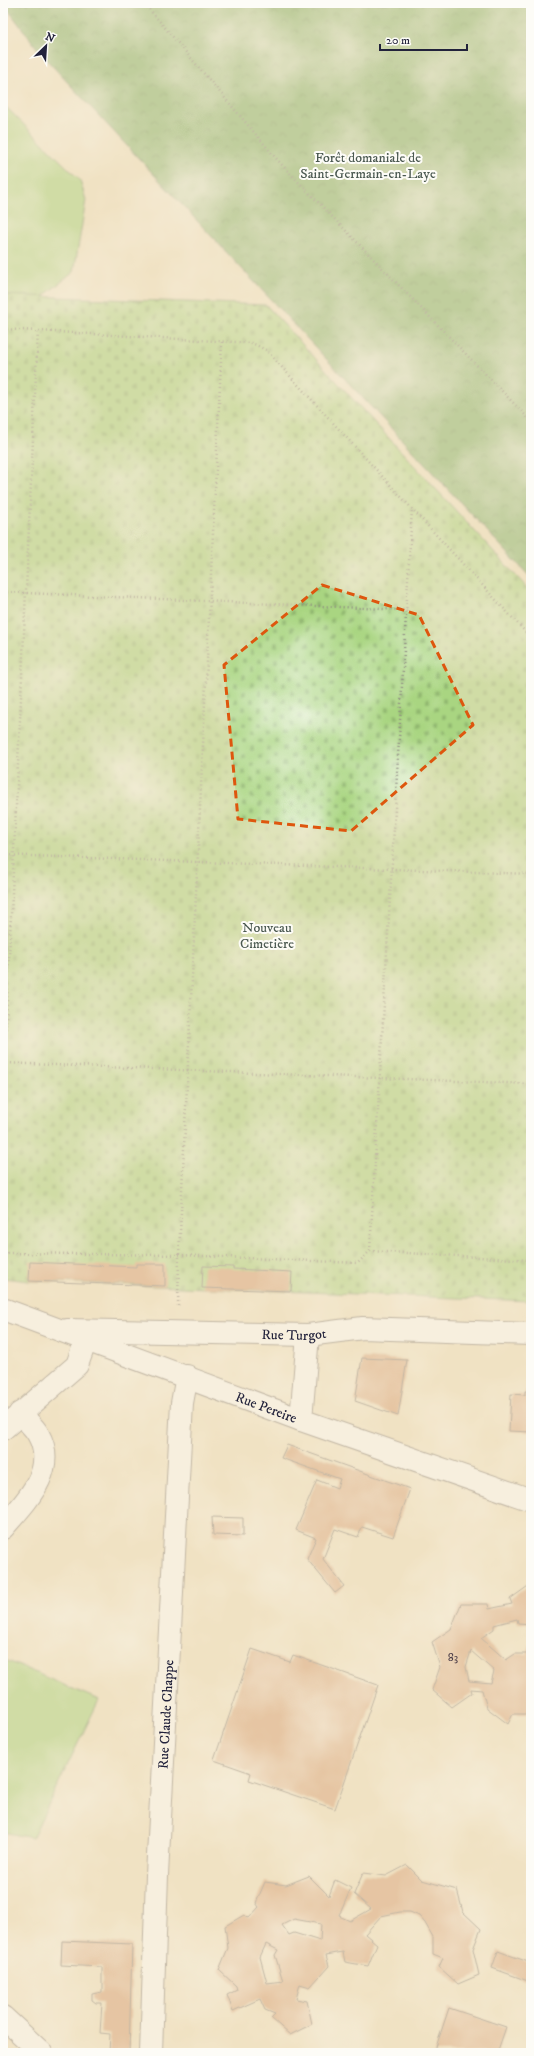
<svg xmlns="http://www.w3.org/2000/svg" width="534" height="2056" viewBox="0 0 534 2056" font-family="'IM FELL DW Pica',serif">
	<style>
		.grass { fill: #a9d581; stroke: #667c5e }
		.forest { fill: url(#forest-crowns); stroke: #546c55 }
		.cemetery { fill: url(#cemetery-stones); stroke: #667c5e }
		.building { fill: #d9a37b; fill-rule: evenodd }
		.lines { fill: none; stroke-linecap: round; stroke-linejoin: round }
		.minor-casing { stroke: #89827f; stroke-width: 24 }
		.tertiary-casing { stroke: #89827f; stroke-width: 24 }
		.primary-casing { stroke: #89827f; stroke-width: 24 }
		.path { stroke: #89827f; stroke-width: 2.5; stroke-dasharray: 1 3; stroke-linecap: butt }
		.minor { stroke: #fff; stroke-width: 22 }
		.tertiary { stroke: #fff; stroke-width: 22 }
		.primary { stroke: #fff; stroke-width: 22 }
		.marked { fill: none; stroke: #de560e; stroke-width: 3; stroke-dasharray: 8 5; stroke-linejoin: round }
		.labels { text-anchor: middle; stroke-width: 4; stroke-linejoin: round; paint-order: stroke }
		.number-label { font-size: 12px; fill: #50424b }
		.park-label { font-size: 14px; fill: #4a5850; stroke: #fdfcf7 }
		.street-label { font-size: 14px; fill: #22223b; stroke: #fdfcf7 }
	</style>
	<defs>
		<pattern id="forest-crowns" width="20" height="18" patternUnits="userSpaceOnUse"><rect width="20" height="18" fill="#86b66f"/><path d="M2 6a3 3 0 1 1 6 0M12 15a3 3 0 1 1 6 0" fill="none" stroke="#6d945c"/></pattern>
		<pattern id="cemetery-stones" width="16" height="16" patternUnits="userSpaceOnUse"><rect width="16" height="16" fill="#a9d581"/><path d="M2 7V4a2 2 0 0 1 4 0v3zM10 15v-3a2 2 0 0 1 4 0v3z" fill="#91b770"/></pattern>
	</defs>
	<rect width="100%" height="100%" fill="#fdfcf7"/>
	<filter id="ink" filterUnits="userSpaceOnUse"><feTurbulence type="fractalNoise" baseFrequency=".025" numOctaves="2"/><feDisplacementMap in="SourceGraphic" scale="8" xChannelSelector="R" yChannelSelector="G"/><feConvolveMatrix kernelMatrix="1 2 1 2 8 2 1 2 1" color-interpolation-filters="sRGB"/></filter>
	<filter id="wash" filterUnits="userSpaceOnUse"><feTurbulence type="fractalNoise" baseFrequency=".012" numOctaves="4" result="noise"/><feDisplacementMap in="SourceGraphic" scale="16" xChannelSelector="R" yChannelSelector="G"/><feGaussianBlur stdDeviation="0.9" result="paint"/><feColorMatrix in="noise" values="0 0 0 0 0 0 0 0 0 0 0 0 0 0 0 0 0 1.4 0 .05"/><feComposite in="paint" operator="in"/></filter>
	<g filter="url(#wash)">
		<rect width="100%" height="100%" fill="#f0e2c3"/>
		<path class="grass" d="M 3,104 L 80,180 L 86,200 L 74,272 L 42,297 L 3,295 Z
			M 3,1659 L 99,1700 L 32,1838 L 3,1832 Z"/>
		<path class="forest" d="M 3,3 L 531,3 L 531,578 L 43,56 Z"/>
		<path class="cemetery" d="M 3,295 L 266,305 L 531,592 L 531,1301 L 29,1281 L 3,1278 Z"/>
		<g id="blocks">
			<path class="building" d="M 30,1262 L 136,1267 L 136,1264 L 165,1264 L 165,1286 L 29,1281 Z
				M 203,1266 L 233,1267 L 233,1269 L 292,1272 L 291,1291 L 202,1288 Z
				M 362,1358 L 407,1360 L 398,1416 L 355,1401 Z
				M 525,1391 L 531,1391 L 531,1432 L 509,1431 L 511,1394 L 525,1395 Z
				M 287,1445 L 410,1489 L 393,1537 L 362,1527 L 358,1537 L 335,1529 L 323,1559 L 344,1586 L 335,1593 L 307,1559 L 316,1538 L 296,1530 L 317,1480 L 337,1488 L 340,1479 L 281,1458 Z
				M 212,1517 L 243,1518 L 243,1536 L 213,1535 Z
				M 531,1584 L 531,1624 L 518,1623 L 517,1619 L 494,1625 L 494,1629 L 481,1638 L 506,1660 L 515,1654 L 527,1654 L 531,1642 L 531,1714 L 513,1714 L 508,1724 L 487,1708 L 482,1690 L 471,1689 L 472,1693 L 452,1707 L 432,1690 L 440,1667 L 432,1642 L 451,1629 L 461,1604 L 488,1604 L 489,1609 L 512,1604 L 510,1599 ZM 471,1651 L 494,1671 L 491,1683 L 469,1681 L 466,1667 Z
				M 252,1649 L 290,1662 L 293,1655 L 378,1685 L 335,1809 L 249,1780 L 251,1773 L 214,1760 Z
				M 407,1865 L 422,1880 L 457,1890 L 463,1912 L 481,1929 L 473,1949 L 479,1975 L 458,1984 L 439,1967 L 443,1958 L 433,1954 L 433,1937 L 425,1923 L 419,1916 L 410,1912 L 400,1912 L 381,1916 L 365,1934 L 377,1944 L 368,1966 L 345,1962 L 343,1952 L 326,1955 L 329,1966 L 310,1987 L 300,1984 L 296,1999 L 307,2001 L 312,2024 L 290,2035 L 271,2018 L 275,2014 L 265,2010 L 260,1999 L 233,2011 L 227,1995 L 237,1990 L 236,1986 L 219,1970 L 228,1948 L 225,1926 L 244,1915 L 249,1918 L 259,1907 L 256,1903 L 265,1882 L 286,1885 L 309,1876 L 329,1896 L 335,1880 L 351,1888 L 339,1916 L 350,1921 L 371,1909 L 354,1894 L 363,1873 L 386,1876 ZM 294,1919 L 321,1924 L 320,1941 L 294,1933 L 289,1935 L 282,1925 ZM 266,1944 L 278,1950 L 275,1955 L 283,1981 L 267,1983 L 260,1957 Z
				M 62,1941 L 132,1944 L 129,2053 L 109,2053 L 110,2034 L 100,2033 L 102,2003 L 96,2003 L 92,2000 L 92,1994 L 102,1992 L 102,1967 L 61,1965 Z
				M 498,1951 L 531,1963 L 531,1974 L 528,1981 L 492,1968 Z
				M 449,2008 L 506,2027 L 497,2053 L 434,2053 Z"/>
		</g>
	</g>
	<g filter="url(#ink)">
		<use href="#blocks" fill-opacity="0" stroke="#89827f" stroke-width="1"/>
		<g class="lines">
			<g class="minor-casing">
				<g id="minor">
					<path id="s1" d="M 67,1330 L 308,1335 L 363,1328 L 531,1334"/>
					<path d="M 301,1420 L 308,1335"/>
					<path d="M 3,1429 L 77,1365 L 86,1340"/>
					<path d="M 3,1528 C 24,1503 59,1471 38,1434 C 34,1427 26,1420 20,1413"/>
					<path id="s2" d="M 151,2053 L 157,1875 L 182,1403 L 187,1376"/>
				</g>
			</g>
			<g class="tertiary-casing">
				<g id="tertiary">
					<path id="s3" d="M 3,1309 L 301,1420 L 531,1500"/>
				</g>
			</g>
			<g class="primary-casing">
				<path id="primary" d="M 3,2017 L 42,2053"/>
			</g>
			<path class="path" d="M 144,3 L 281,164 L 531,421
				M 3,329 L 252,343 L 266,350 L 531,638
				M 3,592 L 407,610
				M 3,855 L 531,874
				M 3,1063 L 531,1084
				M 3,1089 L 38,330
				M 370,1251 L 412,509
				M 3,1253 L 179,1255 L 358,1263 L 370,1251 L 531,1260
				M 178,1306 L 179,1255 L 222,341"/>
			<use href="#minor" class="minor"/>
			<use href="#tertiary" class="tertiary"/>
			<use href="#primary" class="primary"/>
		</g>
	</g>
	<path d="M0 0H534V2056H0ZM 322,585 L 419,615 L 473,725 L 351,831 L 238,819 L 224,665 Z" fill="#f0e2c3" fill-opacity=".55" fill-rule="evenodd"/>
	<path class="marked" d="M 322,585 L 419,615 L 473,725 L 351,831 L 238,819 L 224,665 Z"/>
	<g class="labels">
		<g class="number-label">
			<text x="453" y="1661">83</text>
		</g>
		<g class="park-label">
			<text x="368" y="162">Forêt domaniale de<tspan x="368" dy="16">Saint-Germain-en-Laye</tspan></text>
			<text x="267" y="932">Nouveau<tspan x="267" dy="16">Cimetière</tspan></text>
		</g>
		<g class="street-label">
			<text dy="5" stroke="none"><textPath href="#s1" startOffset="227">Rue Turgot</textPath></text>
			<text dy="5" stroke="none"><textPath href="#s3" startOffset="281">Rue Pereire</textPath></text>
			<text dy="5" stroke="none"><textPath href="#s2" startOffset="339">Rue Claude Chappe</textPath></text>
		</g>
	</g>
	<rect width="534" height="2056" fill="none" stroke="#fdfcf7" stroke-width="16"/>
	<g transform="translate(46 46) rotate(25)" stroke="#fdfcf7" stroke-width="3" paint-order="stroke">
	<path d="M0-3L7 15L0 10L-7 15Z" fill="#22223b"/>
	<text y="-6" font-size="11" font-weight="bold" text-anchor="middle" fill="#22223b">N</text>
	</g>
	<path d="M380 44v6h87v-6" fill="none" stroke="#22223b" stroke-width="2"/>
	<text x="386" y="44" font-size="12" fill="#22223b" stroke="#fdfcf7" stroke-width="3" paint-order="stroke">20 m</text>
</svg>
